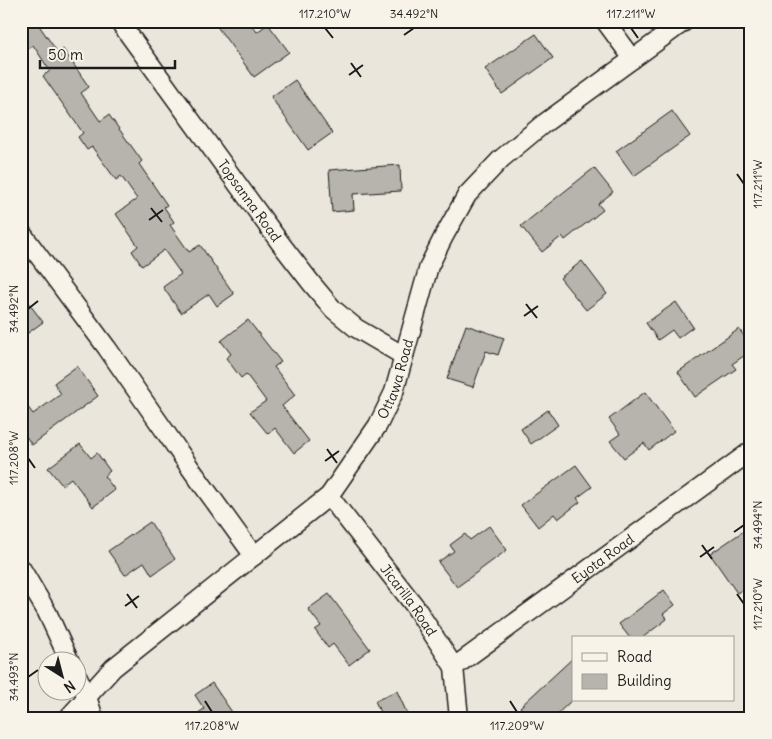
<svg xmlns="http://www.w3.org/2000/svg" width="772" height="739" viewBox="0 0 772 739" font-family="Delius,sans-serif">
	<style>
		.building { fill: #b6b4ac; stroke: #1c1c1c }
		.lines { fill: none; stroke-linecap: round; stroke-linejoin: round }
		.minor-casing { stroke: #1c1c1c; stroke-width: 21 }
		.minor { stroke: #f7f3e8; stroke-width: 18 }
		.ticks { fill: none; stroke: #1c1c1c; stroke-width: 2 }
		.labels { text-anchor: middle; stroke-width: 4.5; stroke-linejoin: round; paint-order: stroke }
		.street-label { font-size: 14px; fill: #1c1c1c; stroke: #f7f3e8 }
		.neatline { fill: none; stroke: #1c1c1c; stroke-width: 2 }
		.ticks-label { font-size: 12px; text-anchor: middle; fill: #1c1c1c }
	</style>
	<rect width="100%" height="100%" fill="#eae6dc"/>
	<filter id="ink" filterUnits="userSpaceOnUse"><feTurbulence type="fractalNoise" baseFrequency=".02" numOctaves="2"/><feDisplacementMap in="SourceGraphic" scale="10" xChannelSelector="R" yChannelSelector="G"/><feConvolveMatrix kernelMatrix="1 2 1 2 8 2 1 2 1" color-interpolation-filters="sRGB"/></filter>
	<g filter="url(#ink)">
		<path class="building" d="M 21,21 L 36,21 L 58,53 L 63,49 L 89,87 L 81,93 L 100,121 L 109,115 L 142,161 L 139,164 L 167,205 L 164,207 L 174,222 L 170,225 L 189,252 L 200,245 L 234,294 L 217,306 L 209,294 L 181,313 L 163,287 L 181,274 L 164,250 L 142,266 L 132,251 L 138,246 L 116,214 L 137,199 L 121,176 L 116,180 L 92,147 L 87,150 L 78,137 L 83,133 L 43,76 L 50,71 L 33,45 L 21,53 Z
			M 213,21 L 248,21 L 257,32 L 268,24 L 289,52 L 254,77 Z
			M 536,34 L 553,58 L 502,94 L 485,69 Z
			M 295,80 L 332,133 L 308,150 L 271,97 Z
			M 672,111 L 690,136 L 634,176 L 616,151 Z
			M 400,165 L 401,191 L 353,194 L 354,210 L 332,212 L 329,170 Z
			M 594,168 L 613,192 L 598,204 L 603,210 L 565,240 L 562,236 L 542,252 L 521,226 Z
			M 582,261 L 607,294 L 586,310 L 560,278 Z
			M 21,293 L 43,322 L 21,338 Z
			M 676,302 L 693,327 L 678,338 L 672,330 L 658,340 L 646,323 Z
			M 248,320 L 281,362 L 274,367 L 295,395 L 282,406 L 309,441 L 294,453 L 275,428 L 268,434 L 250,412 L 266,401 L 246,374 L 241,378 L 226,358 L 231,354 L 221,341 Z
			M 466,325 L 504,338 L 498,355 L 486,351 L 473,387 L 447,379 Z
			M 739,329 L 751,346 L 751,351 L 732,364 L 736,369 L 695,397 L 678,372 Z
			M 77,366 L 98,396 L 32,445 L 21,429 L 21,398 L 33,414 L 61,394 L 54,383 Z
			M 645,392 L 674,431 L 649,450 L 644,443 L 624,458 L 610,441 L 620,434 L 609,419 Z
			M 548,410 L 558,425 L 531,444 L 521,429 Z
			M 80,444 L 91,458 L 97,453 L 110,471 L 104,476 L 115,490 L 93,507 L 71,478 L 62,485 L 48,468 Z
			M 576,465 L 592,487 L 577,498 L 580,502 L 558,519 L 554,514 L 538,527 L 521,505 Z
			M 150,522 L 175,559 L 152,575 L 144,562 L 125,575 L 108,551 Z
			M 489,526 L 507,550 L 457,587 L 438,562 L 454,551 L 450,545 L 465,534 L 470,540 Z
			M 751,526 L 751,584 L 737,593 L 710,554 Z
			M 664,590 L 675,605 L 663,614 L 667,619 L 642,638 L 630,638 L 619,624 Z
			M 329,594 L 370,649 L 349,665 L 333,644 L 328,648 L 315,630 L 321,626 L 308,609 Z
			M 573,658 L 573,699 L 553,718 L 530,718 L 520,707 Z
			M 212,683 L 236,718 L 191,718 L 204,709 L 195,695 Z
			M 397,691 L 409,718 L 383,718 L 375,701 Z"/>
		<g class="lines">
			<g class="minor-casing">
				<g id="minor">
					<path id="s1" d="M 119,21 L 281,244 L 312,284 L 333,309 L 356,328 L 404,356"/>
					<path d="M 605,21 L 633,59"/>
					<path d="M 21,232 L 107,348 L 162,427 L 191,469 L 254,556"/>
					<path id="s2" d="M 329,496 L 414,605 L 454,667 L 459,718"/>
					<path d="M 21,568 L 47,612 L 70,662"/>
					<path id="s3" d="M 454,667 L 751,451"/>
					<path d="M 78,677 L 87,697 L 94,718"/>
					<path id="s4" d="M 68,718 L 113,668 L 329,496 L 378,425 L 394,392 L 429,266 L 444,236 L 467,195 L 501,159 L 542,125 L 685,21"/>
				</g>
			</g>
			<use href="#minor" class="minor"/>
		</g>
	</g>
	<path class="ticks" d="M 325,28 L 333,38M 631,28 L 638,38M 404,35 L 414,28M 351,63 L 361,77M 349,75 L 363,65M 737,174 L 744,184M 151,208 L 162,222M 149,220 L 163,210M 526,304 L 537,318M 28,309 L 38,301M 524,316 L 538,306M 327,449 L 337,463M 28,458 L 35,468M 325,461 L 339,451M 734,532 L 744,525M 702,545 L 712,559M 700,557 L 714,547M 127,594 L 137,608M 737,594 L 744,604M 125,606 L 139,596M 28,677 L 38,670M 205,701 L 212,712M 510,701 L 517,712"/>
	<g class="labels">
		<g class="street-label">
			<text dy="5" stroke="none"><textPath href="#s1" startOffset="222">Topsanna Road</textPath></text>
			<text dy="5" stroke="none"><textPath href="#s4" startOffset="479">Ottawa Road</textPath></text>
			<text dy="5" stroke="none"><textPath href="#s3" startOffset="184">Eyota Road</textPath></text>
			<text dy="5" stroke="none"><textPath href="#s2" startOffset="131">Jicarilla Road</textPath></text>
		</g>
	</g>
	<rect width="772" height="739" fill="none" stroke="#f7f3e8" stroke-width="55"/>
	<rect x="572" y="636" width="162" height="65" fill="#f7f3e8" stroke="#9f9d96"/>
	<rect x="582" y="653" width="25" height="8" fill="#f7f3e8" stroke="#9f9d96"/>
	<text x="617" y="662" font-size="15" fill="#1c1c1c">Road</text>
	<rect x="582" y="674" width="25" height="15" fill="#b6b4ac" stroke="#9f9d96"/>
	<text x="617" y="686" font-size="15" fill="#1c1c1c">Building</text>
	<g transform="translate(62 676) rotate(144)"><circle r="24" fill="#f7f3e8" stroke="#9f9d96"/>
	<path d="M0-4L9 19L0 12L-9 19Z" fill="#1c1c1c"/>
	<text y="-8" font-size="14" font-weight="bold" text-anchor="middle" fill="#1c1c1c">N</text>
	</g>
	<path d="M40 60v8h135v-8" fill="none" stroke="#1c1c1c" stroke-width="2.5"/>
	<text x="48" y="60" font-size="15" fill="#1c1c1c" stroke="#f7f3e8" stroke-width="4" paint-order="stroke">50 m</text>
	<rect x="28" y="28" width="716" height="684" class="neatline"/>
	<g class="ticks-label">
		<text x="325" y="18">117.210°W</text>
		<text x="414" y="18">34.492°N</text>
		<text x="631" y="18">117.211°W</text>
		<text transform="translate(758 184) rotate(-90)" y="4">117.211°W</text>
		<text transform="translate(14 309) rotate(-90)" y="4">34.492°N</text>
		<text transform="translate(14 458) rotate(-90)" y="4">117.208°W</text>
		<text transform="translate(758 525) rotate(-90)" y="4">34.494°N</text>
		<text transform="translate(758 604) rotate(-90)" y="4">117.210°W</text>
		<text transform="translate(14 677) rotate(-90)" y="4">34.493°N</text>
		<text x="212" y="730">117.208°W</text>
		<text x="517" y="730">117.209°W</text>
	</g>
</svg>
